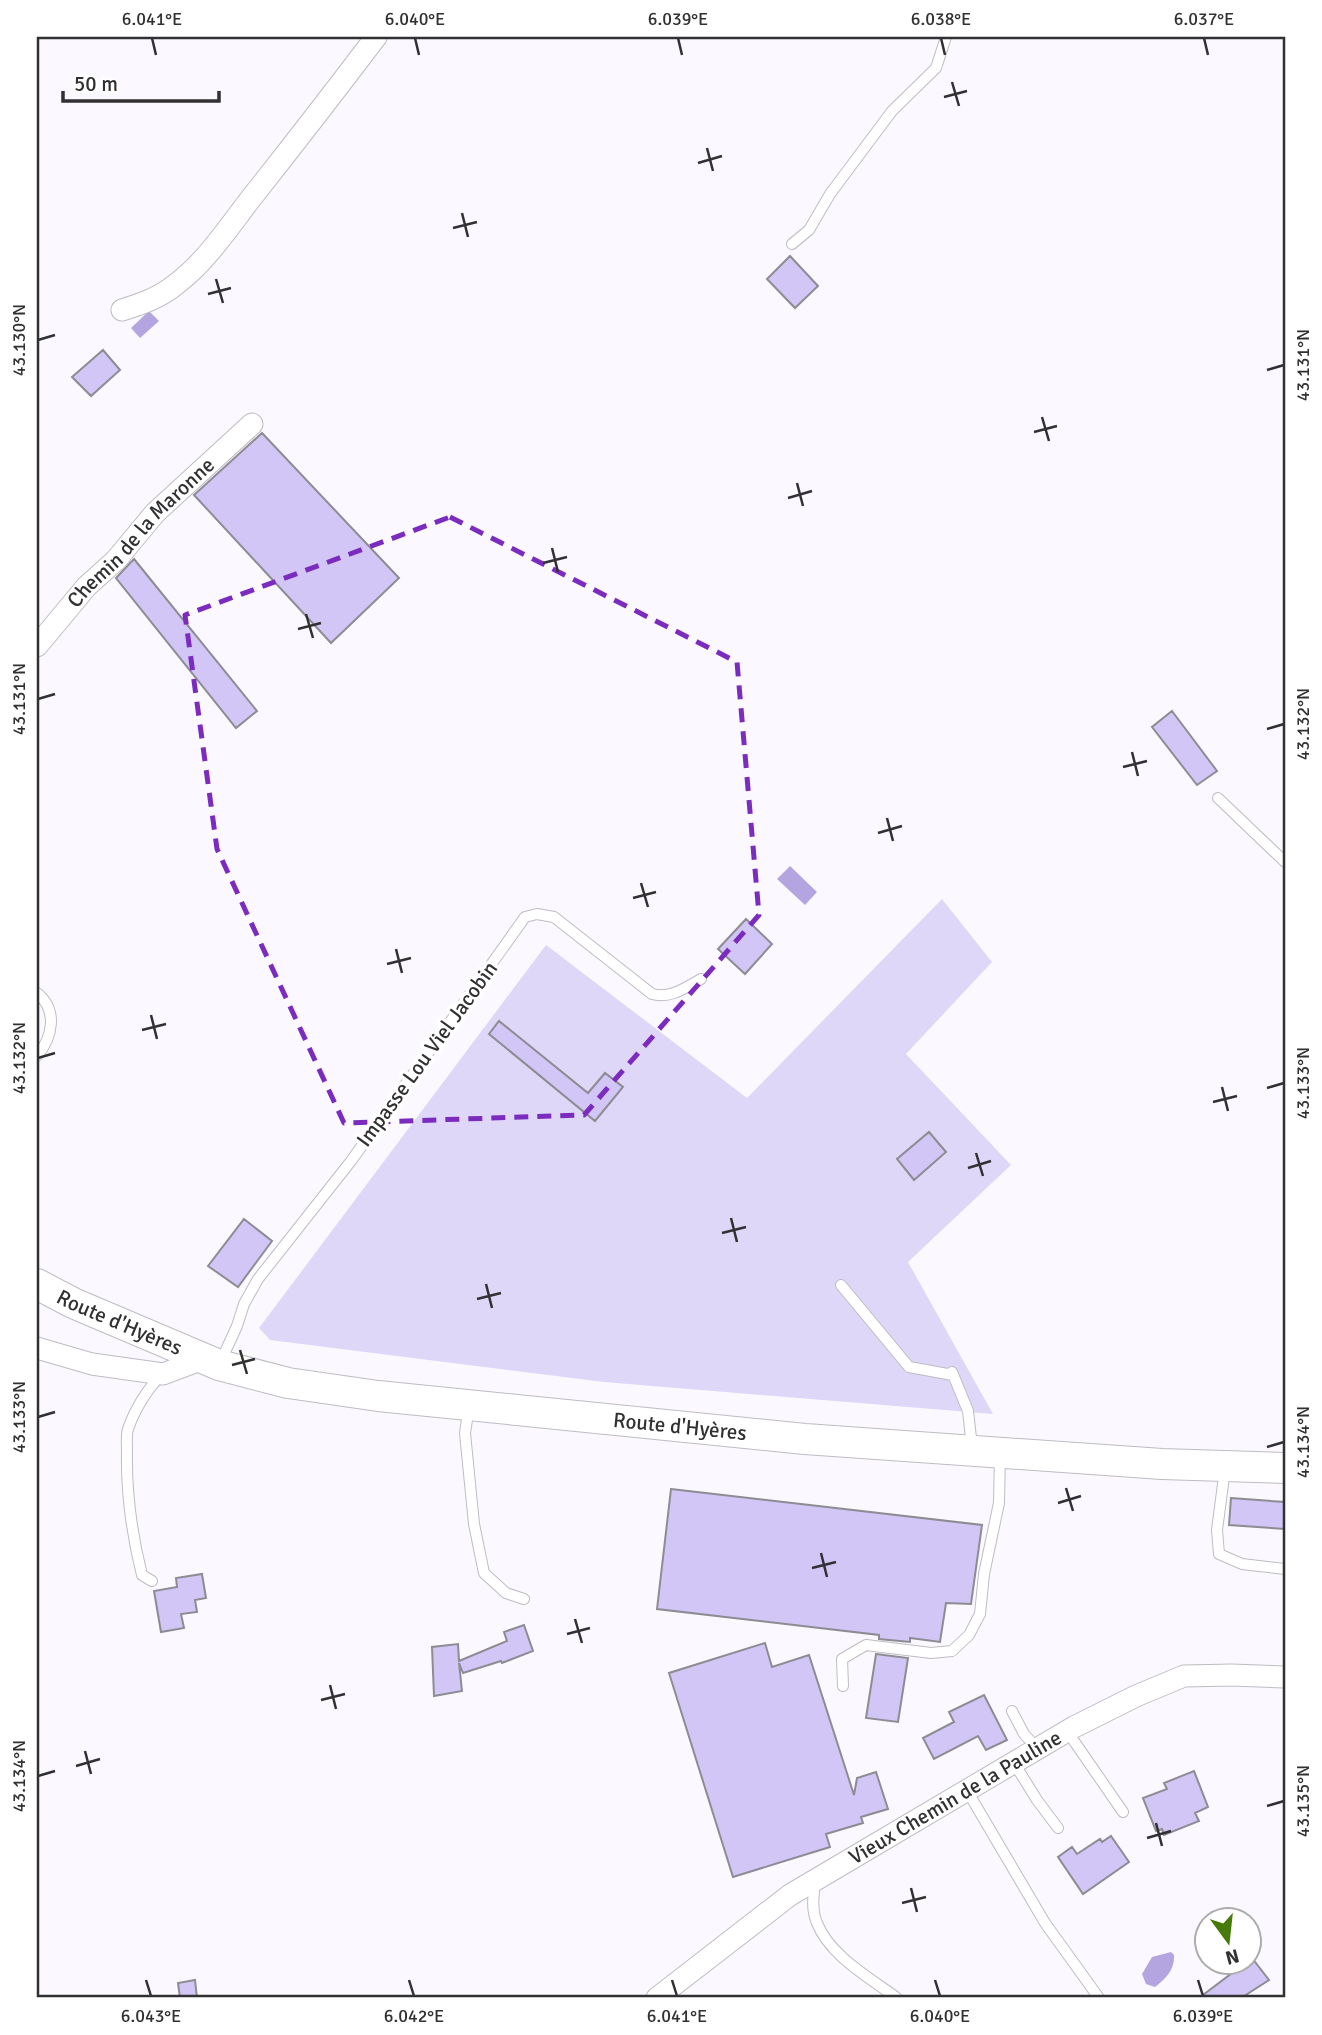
<svg xmlns="http://www.w3.org/2000/svg" width="1322" height="2035" viewBox="0 0 1322 2035" font-family="Signika,sans-serif">
	<style>
		.green { fill: #ded7f7 }
		.water { fill: #b4a4df }
		.building { fill: #d2c6f7; stroke: #8d8c92; stroke-width: 2 }
		.lines { fill: none; stroke-linecap: round; stroke-linejoin: round }
		.service-casing { stroke: #bebcc3; stroke-width: 12 }
		.minor-casing { stroke: #bebcc3; stroke-width: 23 }
		.secondary-casing { stroke: #bebcc3; stroke-width: 32 }
		.service { stroke: #fff; stroke-width: 10 }
		.minor { stroke: #fff; stroke-width: 21 }
		.secondary { stroke: #fff; stroke-width: 30 }
		.marked { fill: none; stroke: #7b2cbf; stroke-width: 5; stroke-dasharray: 14 9; stroke-linejoin: round }
		.ticks { fill: none; stroke: #313133; stroke-width: 2.5 }
		.labels { text-anchor: middle; stroke-width: 7; stroke-linejoin: round; paint-order: stroke }
		.street-label { font-size: 21px; fill: #313133; stroke: #fff }
		.neatline { fill: none; stroke: #313133; stroke-width: 2.5 }
		.ticks-label { font-size: 18px; text-anchor: middle; fill: #313133 }
	</style>
	<rect width="100%" height="100%" fill="#fbf9ff"/>
	<path class="green" d="M 942,899 L 992,962 L 906,1054 L 1011,1165 L 908,1262 L 993,1414 L 604,1382 L 270,1340 L 259,1328 L 546,945 L 747,1098 Z"/>
	<path class="water" d="M 149,311 L 159,321 L 140,338 L 131,328 Z
		M 790,866 L 817,892 L 805,905 L 777,879 Z
		M 1171,1952 L 1174,1955 C 1175,1969 1166,1979 1155,1987 L 1146,1984 L 1142,1974 L 1152,1957 Z"/>
	<path class="building" d="M 790,256 L 818,286 L 795,308 L 767,279 Z
		M 103,350 L 120,370 L 91,396 L 72,377 Z
		M 262,433 L 399,578 L 331,643 L 194,495 Z
		M 134,559 L 257,711 L 236,728 L 116,578 Z
		M 1172,711 L 1217,771 L 1197,785 L 1152,727 Z
		M 746,919 L 772,944 L 745,974 L 718,949 Z
		M 499,1021 L 588,1093 L 605,1073 L 623,1087 L 595,1121 L 489,1034 Z
		M 929,1132 L 946,1152 L 914,1180 L 897,1159 Z
		M 244,1219 L 272,1241 L 238,1287 L 208,1266 Z
		M 671,1489 L 982,1525 L 971,1604 L 946,1603 L 940,1642 L 910,1638 L 910,1642 L 879,1639 L 879,1635 L 657,1609 Z
		M 1231,1498 L 1285,1502 L 1285,1529 L 1229,1525 Z
		M 202,1574 L 206,1598 L 195,1600 L 197,1612 L 181,1614 L 184,1628 L 161,1632 L 154,1591 L 177,1587 L 176,1578 Z
		M 524,1625 L 533,1651 L 502,1663 L 501,1661 L 463,1673 L 459,1663 L 462,1691 L 434,1696 L 432,1647 L 458,1644 L 459,1661 L 507,1641 L 504,1632 Z
		M 765,1643 L 772,1667 L 809,1655 L 854,1795 L 857,1778 L 876,1772 L 888,1809 L 861,1817 L 863,1823 L 826,1834 L 830,1847 L 733,1877 L 669,1673 Z
		M 876,1654 L 908,1658 L 898,1722 L 866,1718 Z
		M 984,1695 L 1007,1740 L 986,1750 L 978,1736 L 934,1759 L 923,1738 L 954,1722 L 949,1712 Z
		M 1194,1771 L 1208,1807 L 1195,1813 L 1199,1821 L 1164,1835 L 1162,1829 L 1156,1831 L 1143,1798 L 1167,1789 L 1164,1783 Z
		M 1111,1836 L 1129,1862 L 1083,1894 L 1058,1857 L 1072,1847 L 1077,1854 L 1100,1839 L 1102,1842 Z
		M 1252,1958 L 1269,1980 L 1241,1998 L 1199,1998 Z
		M 195,1980 L 197,1998 L 180,1998 L 178,1983 Z"/>
	<g class="lines">
		<g class="service-casing">
			<path id="service" d="M 792,244 L 809,230 L 830,194 L 892,111 L 936,68 L 946,37
				M 1218,798 L 1285,862
				M 37,993 C 58,1010 53,1037 37,1056
				M 841,1285 L 909,1367 L 953,1375
				M 220,1363 L 237,1326 L 244,1304 L 258,1279 L 351,1161 L 525,917 L 537,914 L 554,917 L 652,994 C 670,999 685,988 701,979
				M 952,1372 L 968,1411 L 972,1447
				M 469,1406 L 465,1433 L 474,1524 L 484,1573 L 506,1593 L 524,1599
				M 1225,1469 L 1217,1530 L 1219,1554 L 1242,1564 L 1285,1569
				M 152,1581 L 142,1575 C 132,1535 126,1492 127,1450 C 127,1444 126,1435 128,1429 C 135,1409 148,1387 163,1374
				M 843,1686 L 842,1659 L 866,1645 L 931,1653 L 952,1651 L 969,1635 L 980,1614 L 984,1574 L 999,1503 L 1000,1455
				M 1012,1711 L 1024,1734 L 1038,1749
				M 1067,1731 L 1123,1812
				M 1014,1763 L 1037,1800 L 1058,1828
				M 969,1790 L 972,1799 L 1045,1923 L 1099,1998
				M 816,1880 C 813,1894 811,1909 817,1923 C 830,1956 870,1978 897,1998"/>
		</g>
		<g class="minor-casing">
			<g id="minor">
				<path d="M 122,310 C 141,304 159,298 175,285 C 206,262 228,228 252,197 C 294,144 335,91 376,37"/>
				<path id="s1" d="M 37,646 L 87,586 L 116,560 L 155,513 L 252,424"/>
				<path d="M 37,1348 L 92,1364 L 163,1374 L 203,1359"/>
				<path id="s2" d="M 657,1998 L 790,1895 L 1074,1727 L 1136,1696 L 1184,1676 L 1232,1675 L 1285,1677"/>
			</g>
		</g>
		<g class="secondary-casing">
			<g id="secondary">
				<path id="s3" d="M 37,1284 L 73,1303 L 219,1365 L 288,1383 L 378,1396 L 805,1439 L 1162,1464 L 1285,1468"/>
			</g>
		</g>
		<use href="#service" class="service"/>
		<use href="#minor" class="minor"/>
		<use href="#secondary" class="secondary"/>
	</g>
	<path class="marked" d="M 450,517 L 737,662 L 759,915 L 584,1115 L 344,1123 L 217,849 L 185,615 Z"/>
	<path class="ticks" d="M 152,38 L 156,55M 415,38 L 419,55M 678,38 L 682,55M 941,38 L 945,55M 1204,38 L 1208,55M 952,82 L 959,106M 944,97 L 967,91M 707,148 L 713,171M 698,163 L 722,156M 462,213 L 468,237M 453,228 L 477,222M 216,279 L 223,303M 208,294 L 231,288M 38,340 L 55,335M 1267,370 L 1284,365M 1042,417 L 1049,441M 1034,432 L 1057,426M 797,483 L 803,506M 788,498 L 812,491M 552,548 L 558,572M 543,563 L 567,557M 306,614 L 313,638M 298,629 L 321,623M 38,699 L 55,694M 1267,729 L 1284,724M 1132,752 L 1138,776M 1123,767 L 1147,761M 887,818 L 893,841M 878,833 L 902,826M 641,883 L 648,907M 633,898 L 656,892M 396,949 L 402,973M 387,964 L 411,958M 151,1015 L 157,1039M 142,1030 L 166,1024M 38,1058 L 55,1053M 1222,1087 L 1228,1111M 1267,1088 L 1284,1083M 1213,1102 L 1237,1096M 976,1153 L 983,1176M 968,1168 L 991,1161M 731,1218 L 737,1242M 722,1233 L 746,1227M 486,1284 L 492,1308M 477,1299 L 501,1293M 240,1350 L 247,1374M 232,1365 L 255,1359M 38,1417 L 55,1412M 1267,1447 L 1284,1442M 1066,1488 L 1073,1511M 1058,1503 L 1081,1496M 821,1553 L 827,1577M 812,1568 L 836,1562M 575,1619 L 582,1643M 567,1634 L 590,1628M 330,1685 L 336,1709M 321,1700 L 345,1694M 85,1751 L 91,1774M 76,1766 L 100,1759M 38,1776 L 55,1771M 1267,1806 L 1284,1801M 1156,1823 L 1162,1846M 1147,1838 L 1171,1831M 911,1888 L 917,1912M 902,1903 L 926,1897M 146,1980 L 151,1996M 409,1980 L 414,1996M 672,1980 L 677,1996M 935,1980 L 940,1996M 1198,1980 L 1203,1996"/>
	<g class="labels">
		<g class="street-label">
			<text dy="7" stroke="none"><textPath href="#s1" startOffset="154">Chemin de la Maronne</textPath></text>
			<text transform="translate(427 1054) rotate(-54)" y="7">Impasse Lou Viel Jacobin</text>
			<text dy="7" stroke="none"><textPath href="#s3" startOffset="91">Route d'Hyères</textPath></text>
			<text dy="7" stroke="none"><textPath href="#s3" startOffset="665">Route d'Hyères</textPath></text>
			<text dy="7" stroke="none"><textPath href="#s2" startOffset="360">Vieux Chemin de la Pauline</textPath></text>
		</g>
	</g>
	<rect width="1322" height="2035" fill="none" stroke="#ffffff" stroke-width="77"/>
	<g transform="translate(1228 1941) rotate(165)"><circle r="33" fill="#ffffff" stroke="#adadad" stroke-width="2"/>
	<path d="M0-5L12 26L0 18L-12 26Z" fill="#467a09"/>
	<text y="-10" font-size="19" font-weight="bold" text-anchor="middle" fill="#313133">N</text>
	</g>
	<path d="M63 91v10h156v-10" fill="none" stroke="#313133" stroke-width="3.5"/>
	<text x="74" y="91" font-size="21" fill="#313133" stroke="#ffffff" stroke-width="5" paint-order="stroke">50 m</text>
	<rect x="38" y="38" width="1246" height="1958" class="neatline"/>
	<g class="ticks-label">
		<text x="152" y="25">6.041°E</text>
		<text x="415" y="25">6.040°E</text>
		<text x="678" y="25">6.039°E</text>
		<text x="941" y="25">6.038°E</text>
		<text x="1204" y="25">6.037°E</text>
		<text transform="translate(19 340) rotate(-90)" y="6">43.130°N</text>
		<text transform="translate(1303 365) rotate(-90)" y="6">43.131°N</text>
		<text transform="translate(19 699) rotate(-90)" y="6">43.131°N</text>
		<text transform="translate(1303 724) rotate(-90)" y="6">43.132°N</text>
		<text transform="translate(19 1058) rotate(-90)" y="6">43.132°N</text>
		<text transform="translate(1303 1083) rotate(-90)" y="6">43.133°N</text>
		<text transform="translate(19 1417) rotate(-90)" y="6">43.133°N</text>
		<text transform="translate(1303 1442) rotate(-90)" y="6">43.134°N</text>
		<text transform="translate(19 1776) rotate(-90)" y="6">43.134°N</text>
		<text transform="translate(1303 1801) rotate(-90)" y="6">43.135°N</text>
		<text x="151" y="2022">6.043°E</text>
		<text x="414" y="2022">6.042°E</text>
		<text x="677" y="2022">6.041°E</text>
		<text x="940" y="2022">6.040°E</text>
		<text x="1203" y="2022">6.039°E</text>
	</g>
</svg>
